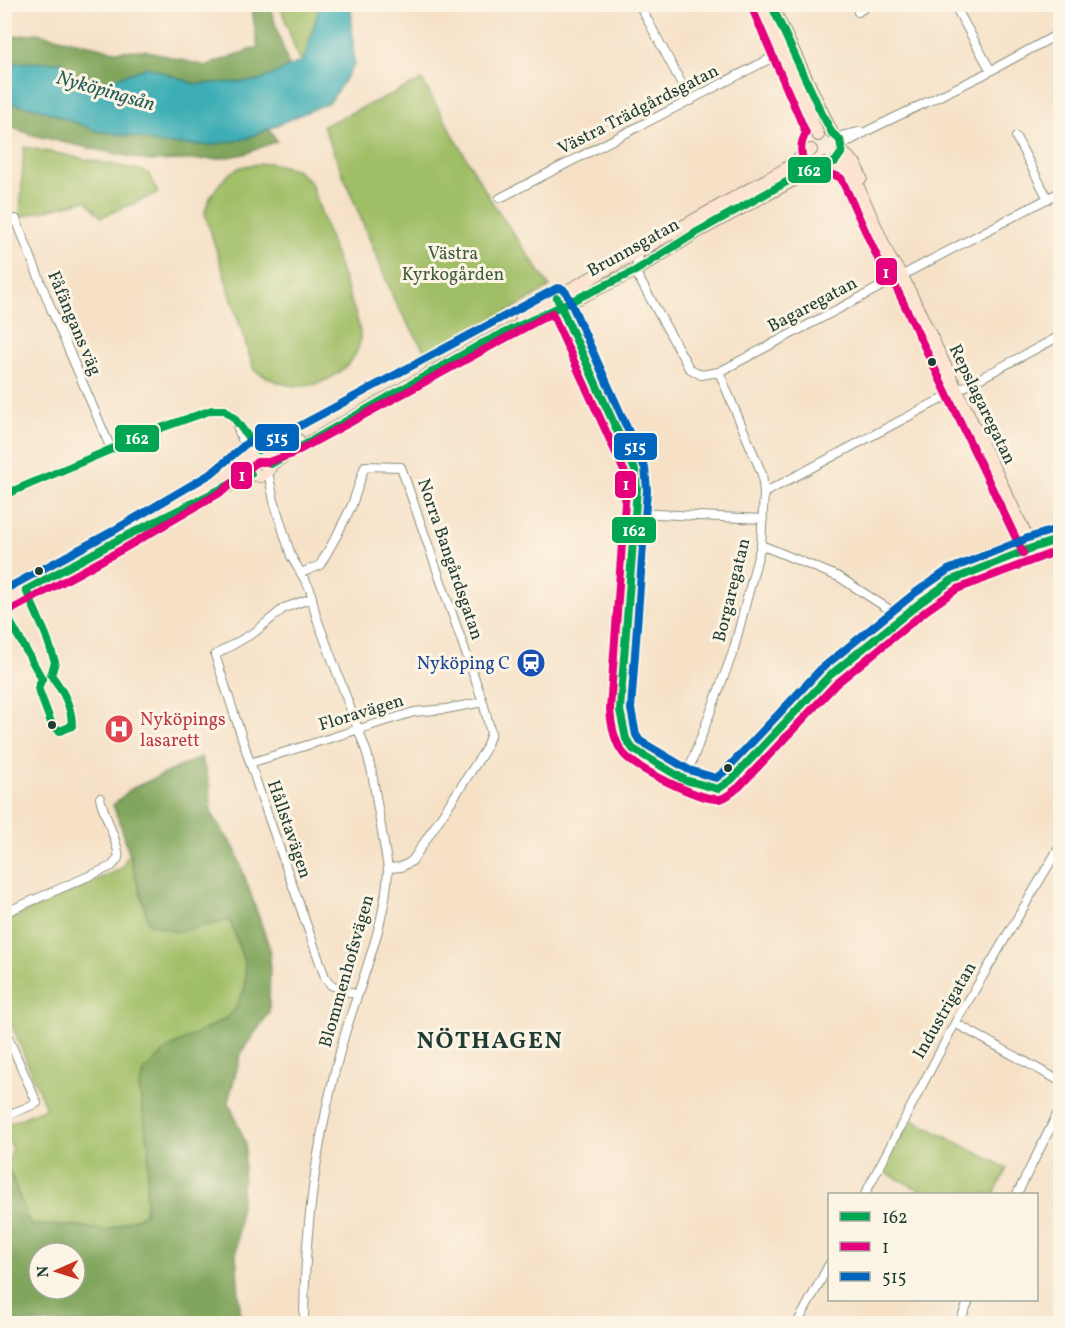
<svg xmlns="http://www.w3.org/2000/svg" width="1065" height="1328" viewBox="0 0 1065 1328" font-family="Vollkorn,serif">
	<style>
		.green { fill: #a0be66; stroke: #607e4d; stroke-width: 1.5 }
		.forest { fill: #80a55b; stroke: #507148; stroke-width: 1.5; fill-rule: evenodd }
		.water { fill: #3daeb5; stroke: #2e7674; stroke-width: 1.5 }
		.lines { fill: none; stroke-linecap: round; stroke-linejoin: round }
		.minor-tunnel { stroke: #cbc0aa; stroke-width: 8; stroke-dasharray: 8 4; stroke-linecap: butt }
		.minor-casing { stroke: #8a8f7e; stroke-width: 10 }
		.secondary-casing { stroke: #8a8f7e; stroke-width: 14 }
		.minor { stroke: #fff; stroke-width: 8 }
		.secondary { stroke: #fde4d1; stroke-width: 12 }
		.bus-1-casing { stroke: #fcf5e5; stroke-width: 12 }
		.bus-2-casing { stroke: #fcf5e5; stroke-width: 12 }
		.bus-3-casing { stroke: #fcf5e5; stroke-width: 12 }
		.bus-1 { stroke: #00a651; stroke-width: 8 }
		.bus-2 { stroke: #e5007d; stroke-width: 8 }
		.bus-3 { stroke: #0065bd; stroke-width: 8 }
		.bus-dot { fill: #1f3d34; stroke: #fcf5e5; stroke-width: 2 }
		.labels { text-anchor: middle; stroke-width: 6; stroke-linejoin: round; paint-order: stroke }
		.street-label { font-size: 18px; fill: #1f3d34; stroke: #fcf5e5 }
		.park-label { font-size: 18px; fill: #3f5d40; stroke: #fcf5e5 }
		.transit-label { font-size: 18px; fill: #164399; stroke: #fcf5e5; text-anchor: end }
		.health-label { font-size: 18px; fill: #be3a42; stroke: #fcf5e5; text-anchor: start }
		.water-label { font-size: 20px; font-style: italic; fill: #285f5b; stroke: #fcf5e5 }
		.district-label { font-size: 24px; font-weight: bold; letter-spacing: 1.5px; fill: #1f3d34; stroke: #fcf5e5 }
		.line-badge { stroke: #fcf5e5; stroke-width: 2 }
		.badge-label { font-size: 16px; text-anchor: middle; font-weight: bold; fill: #fff }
	</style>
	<rect width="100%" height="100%" fill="#fcf5e5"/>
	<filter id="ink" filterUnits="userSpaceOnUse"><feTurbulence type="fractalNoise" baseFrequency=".0167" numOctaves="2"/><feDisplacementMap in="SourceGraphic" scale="12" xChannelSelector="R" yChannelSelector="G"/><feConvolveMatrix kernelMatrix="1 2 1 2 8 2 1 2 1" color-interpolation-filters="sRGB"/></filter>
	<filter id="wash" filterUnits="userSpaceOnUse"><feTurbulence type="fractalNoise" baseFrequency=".008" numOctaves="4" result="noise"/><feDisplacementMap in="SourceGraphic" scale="24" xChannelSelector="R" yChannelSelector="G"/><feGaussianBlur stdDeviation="1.35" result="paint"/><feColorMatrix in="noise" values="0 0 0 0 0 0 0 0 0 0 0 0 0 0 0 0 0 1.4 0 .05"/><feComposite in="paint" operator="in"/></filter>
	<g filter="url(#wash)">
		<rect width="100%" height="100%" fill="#f6e1c7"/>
		<path class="green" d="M 280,5 L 320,5 L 304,60 L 298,58 Z
			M 422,80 L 490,199 L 550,287 L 429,358 L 396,304 L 323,126 Z
			M 24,147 L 140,170 L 149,174 L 158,193 L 101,217 L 86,200 L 20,217 Z
			M 270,163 L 296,169 L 311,183 L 356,316 C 358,323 361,332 360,339 C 357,367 324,387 298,386 C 282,386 267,378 254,370 L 205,214 C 206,198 225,173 241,167 C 250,164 261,164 270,163 Z
			M 129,853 L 149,923 L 176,932 L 230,920 L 245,965 L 245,988 L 235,1009 L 225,1019 L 209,1028 L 139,1087 L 149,1149 L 145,1214 L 106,1232 L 79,1226 L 30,1225 L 8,1167 L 12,1148 L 5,1132 L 5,1125 L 46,1108 L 5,1009 L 5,921 L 121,869 Z
			M 911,1119 L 1007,1168 L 994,1194 L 928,1194 L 882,1171 Z"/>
		<path class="forest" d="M 269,4 L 289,67 L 259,81 L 195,84 L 148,67 L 90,87 L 61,62 L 5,63 L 5,38 L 37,33 L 115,51 L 144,50 L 205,66 L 258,47 L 251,5 Z
			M 5,102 L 40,109 L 97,131 L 137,137 L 160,144 L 210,145 L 245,139 L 269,129 L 277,141 L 244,154 L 216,159 L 149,161 L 62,142 L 33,135 L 5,125 Z
			M 201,757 L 209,782 L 212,815 L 235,849 L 270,949 L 269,1013 L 242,1051 L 228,1101 L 246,1144 L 236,1254 L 241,1323 L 5,1323 L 5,1168 L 8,1167 L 30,1225 L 79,1226 L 106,1231 L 145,1214 L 149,1149 L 139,1087 L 145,1070 L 170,1047 L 225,1019 L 235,1009 L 245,988 L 245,965 L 230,920 L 176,932 L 149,923 L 122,829 L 113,805 L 131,789 ZM 39,1253 L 75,1253 L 75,1289 L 39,1289 Z"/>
		<path class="water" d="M 320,5 L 351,5 L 354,65 L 330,102 L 245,139 L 210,145 L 159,144 L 137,137 L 97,131 L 40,109 L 5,102 L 5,63 L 61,62 L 90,87 L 148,67 L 195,84 L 259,81 L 304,60 Z"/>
	</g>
	<g filter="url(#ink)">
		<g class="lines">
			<path class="minor-tunnel" d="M 4,610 L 9,620"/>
			<g class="minor-casing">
				<path id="minor" d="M 639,4 L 691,101
					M 954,4 L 991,71
					M 858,12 L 870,4
					M 837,137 L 859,132
					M 1016,137 L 1048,199
					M 842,145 L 871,129 L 979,77 L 1060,33
					M 500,198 L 785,51
					M 4,223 L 16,219 L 52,311 L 111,449
					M 640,251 L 635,271 L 689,368 L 701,375 L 719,372 L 1060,192
					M 560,303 L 635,470 L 637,489 L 620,710 L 626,739 L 633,749 L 685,780 L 718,789 L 731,780 L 829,676 L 921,602 L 952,580 L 1032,548
					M 237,426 L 248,455
					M 268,472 L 274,501 L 291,556 L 310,589 L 316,616 L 367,753 L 372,773 L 388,868 C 387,924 357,990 342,1044 C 317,1136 304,1228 304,1324
					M 764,493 L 1060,336
					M 4,495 L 161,428 L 212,410 L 225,410 L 234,418 L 258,450
					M 635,513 L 763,519
					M 761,545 L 839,577 L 901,617
					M 301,573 L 320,565 L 337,535 L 352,505 L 365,466 L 401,467 L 483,702 L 491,733 L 485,750 L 412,861 L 401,867 L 388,868
					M 26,590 L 46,635 L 55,662 L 51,675
					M 312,598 L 284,608 L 255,632 L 215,655 L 261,796 L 325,977 L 331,985 L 357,995
					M 1060,607 L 1060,610
					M 9,620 L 42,679
					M 250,763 L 414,712 L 446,709 L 483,702
					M 685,780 L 733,652 L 761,545 L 764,493 L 762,474 L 719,372
					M 4,913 L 112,866 C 114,863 117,861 118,858 C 121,849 103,812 100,798
					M 955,1023 L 1060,1081
					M 4,1028 L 37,1103 L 4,1117
					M 865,1194 L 955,1023 L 1060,846
					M 1017,1194 L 1060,1109
					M 797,1324 L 830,1263
					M 959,1324 L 969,1300"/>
			</g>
			<g class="secondary-casing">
				<path id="secondary" d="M 762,4 L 818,135
					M 771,4 L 832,133
					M 842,152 L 855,164 L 861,178
					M 835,162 L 849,170 L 858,187 L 890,259 L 902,276 L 1032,548 L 1060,539
					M 521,317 L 784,170 L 811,150
					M 266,452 L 274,451 L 298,440
					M 271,464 L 483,343 L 635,271 L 697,232 L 823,164
					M 211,495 L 251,474
					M 4,602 C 75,563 148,526 216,483 C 227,476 246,453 255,450 C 267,446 273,460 269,470 L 261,476 L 251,474 L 245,465 L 246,456"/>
			</g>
			<use href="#minor" class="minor"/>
			<use href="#secondary" class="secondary"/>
			<g class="bus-1-casing">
				<path id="bus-1" d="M 557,298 L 635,470 L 637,489 L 620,710 L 626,739 L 633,749 L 685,780 L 718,789 L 731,780 L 829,676 L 921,602 L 952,580 L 1032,548 L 1060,539
					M 271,464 L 483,343 L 635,271 L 697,232 L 790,180 L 813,168 L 835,162 L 842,152 L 840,140 L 832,133 L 819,108 L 771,4
					M 4,495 L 161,428 L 212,410 L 225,410 L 234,418 L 258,450
					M 26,590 L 118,540 L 251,474
					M 26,590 L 46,635 L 55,662 L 51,675
					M 4,611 L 41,677
					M 42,679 L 38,688 L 52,725 L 60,731 L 72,726 C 72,707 63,690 51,675"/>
			</g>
			<g class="bus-2-casing">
				<path id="bus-2" d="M 752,8 L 806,133 C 797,148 801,167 818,173 C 828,177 830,171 841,178 L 880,263 L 893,281 L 1023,553
					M 9,611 L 123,549 L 223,491 L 257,462 L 268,462 L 290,455 L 552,313 L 625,473 L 626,489 L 610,709 C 611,724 614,741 623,753 C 634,768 701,801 719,799 C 726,799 733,791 739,787 L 836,684 L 927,610 L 957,589 L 1060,550"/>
			</g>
			<g class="bus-3-casing">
				<path id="bus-3" d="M 4,590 L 113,531 L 212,473 L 248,442 L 265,441 L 281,436 L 557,288 L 563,289 L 567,294 L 645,468 L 647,490 L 631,709 L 636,735 L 640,741 L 689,770 L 716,778 L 724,772 L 821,669 L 915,593 L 948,570 L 1028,538 L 1057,529"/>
			</g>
			<use href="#bus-1" class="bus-1"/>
			<use href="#bus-2" class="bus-2"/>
			<use href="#bus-3" class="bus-3"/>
		</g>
	</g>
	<defs>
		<g id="station-disc" transform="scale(1.5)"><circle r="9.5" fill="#1a4fb4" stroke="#fcf5e5"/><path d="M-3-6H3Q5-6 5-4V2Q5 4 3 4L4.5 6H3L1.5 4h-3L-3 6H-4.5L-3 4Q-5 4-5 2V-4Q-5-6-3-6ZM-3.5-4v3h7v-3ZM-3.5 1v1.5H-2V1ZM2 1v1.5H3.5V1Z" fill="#fff"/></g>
		<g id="hospital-disc" transform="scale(1.5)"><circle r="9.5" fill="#e0444e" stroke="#fcf5e5"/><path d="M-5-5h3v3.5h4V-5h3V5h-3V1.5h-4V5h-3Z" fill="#fff"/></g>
	</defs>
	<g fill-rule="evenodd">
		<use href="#station-disc" x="531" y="663"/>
		<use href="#hospital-disc" x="119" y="729"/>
	</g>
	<g class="bus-dot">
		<circle cx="932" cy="362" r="5"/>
		<circle cx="39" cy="571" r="5"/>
		<circle cx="52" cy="725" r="5"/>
		<circle cx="728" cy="768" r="5"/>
	</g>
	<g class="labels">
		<g class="street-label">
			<text transform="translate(638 109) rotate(-27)" y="6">Västra Trädgårdsgatan</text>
			<text transform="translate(633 247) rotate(-29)" y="6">Brunnsgatan</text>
			<text transform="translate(812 304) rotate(-28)" y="6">Bagaregatan</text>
			<text transform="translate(75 323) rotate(67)" y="6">Fåfängans väg</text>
			<text transform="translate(983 404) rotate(64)" y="6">Repslagaregatan</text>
			<text transform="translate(451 559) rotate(71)" y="6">Norra Bangårdsgatan</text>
			<text transform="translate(731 590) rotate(-76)" y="6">Borgaregatan</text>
			<text transform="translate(361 712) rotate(-17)" y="6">Floravägen</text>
			<text transform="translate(290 829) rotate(71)" y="6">Hållstavägen</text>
			<text transform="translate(346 971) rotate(-74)" y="6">Blommenhofsvägen</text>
			<text transform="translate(944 1010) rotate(-60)" y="6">Industrigatan</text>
		</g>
		<g class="park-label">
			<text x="453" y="259">Västra<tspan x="453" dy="21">Kyrkogården</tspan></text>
		</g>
		<g class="transit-label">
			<text x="510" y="669">Nyköping C</text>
		</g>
		<g class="health-label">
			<text x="140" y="725">Nyköpings<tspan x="140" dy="21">lasarett</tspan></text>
		</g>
		<g class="water-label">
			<text transform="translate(106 90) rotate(16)" y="7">Nyköpingsån</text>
		</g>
		<g class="district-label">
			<text x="490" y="1048">NÖTHAGEN</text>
		</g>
	</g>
	<g class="line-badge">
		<rect x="787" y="156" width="45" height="28" rx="6" fill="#00a651"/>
		<rect x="875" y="257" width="23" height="29" rx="6" fill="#e5007d"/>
		<rect x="254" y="423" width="46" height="29" rx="6" fill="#0065bd"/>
		<rect x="114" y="424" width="46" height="29" rx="6" fill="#00a651"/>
		<rect x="613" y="432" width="45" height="29" rx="6" fill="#0065bd"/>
		<rect x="230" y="461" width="23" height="29" rx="6" fill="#e5007d"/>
		<rect x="614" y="470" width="23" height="29" rx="6" fill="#e5007d"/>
		<rect x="611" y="516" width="46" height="28" rx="6" fill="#00a651"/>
	</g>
	<g class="badge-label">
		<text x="809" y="176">162</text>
		<text x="886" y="278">1</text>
		<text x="277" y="443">515</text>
		<text x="137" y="444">162</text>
		<text x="635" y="452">515</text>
		<text x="242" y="481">1</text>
		<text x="626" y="490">1</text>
		<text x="634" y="536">162</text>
	</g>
	<rect width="1065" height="1328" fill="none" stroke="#fcf5e5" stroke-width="24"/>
	<rect x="828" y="1193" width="210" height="108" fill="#fcf5e5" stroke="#a4ab9e" stroke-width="1.5"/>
	<rect x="840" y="1212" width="30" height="9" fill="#00a651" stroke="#a4ab9e" stroke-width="1.5"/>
	<text x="882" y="1223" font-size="18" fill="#1f3d34">162</text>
	<rect x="840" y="1242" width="30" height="9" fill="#e5007d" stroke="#a4ab9e" stroke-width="1.5"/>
	<text x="882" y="1253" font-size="18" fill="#1f3d34">1</text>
	<rect x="840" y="1272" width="30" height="9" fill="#0065bd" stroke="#a4ab9e" stroke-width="1.5"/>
	<text x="882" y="1283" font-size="18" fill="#1f3d34">515</text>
	<g transform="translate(57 1271) rotate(267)"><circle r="28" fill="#fcf5e5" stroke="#a4ab9e" stroke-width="1.5"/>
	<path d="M0-4.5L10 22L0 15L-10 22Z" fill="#c8321e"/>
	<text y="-9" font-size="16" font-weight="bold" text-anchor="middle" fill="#1f3d34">N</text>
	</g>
</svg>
